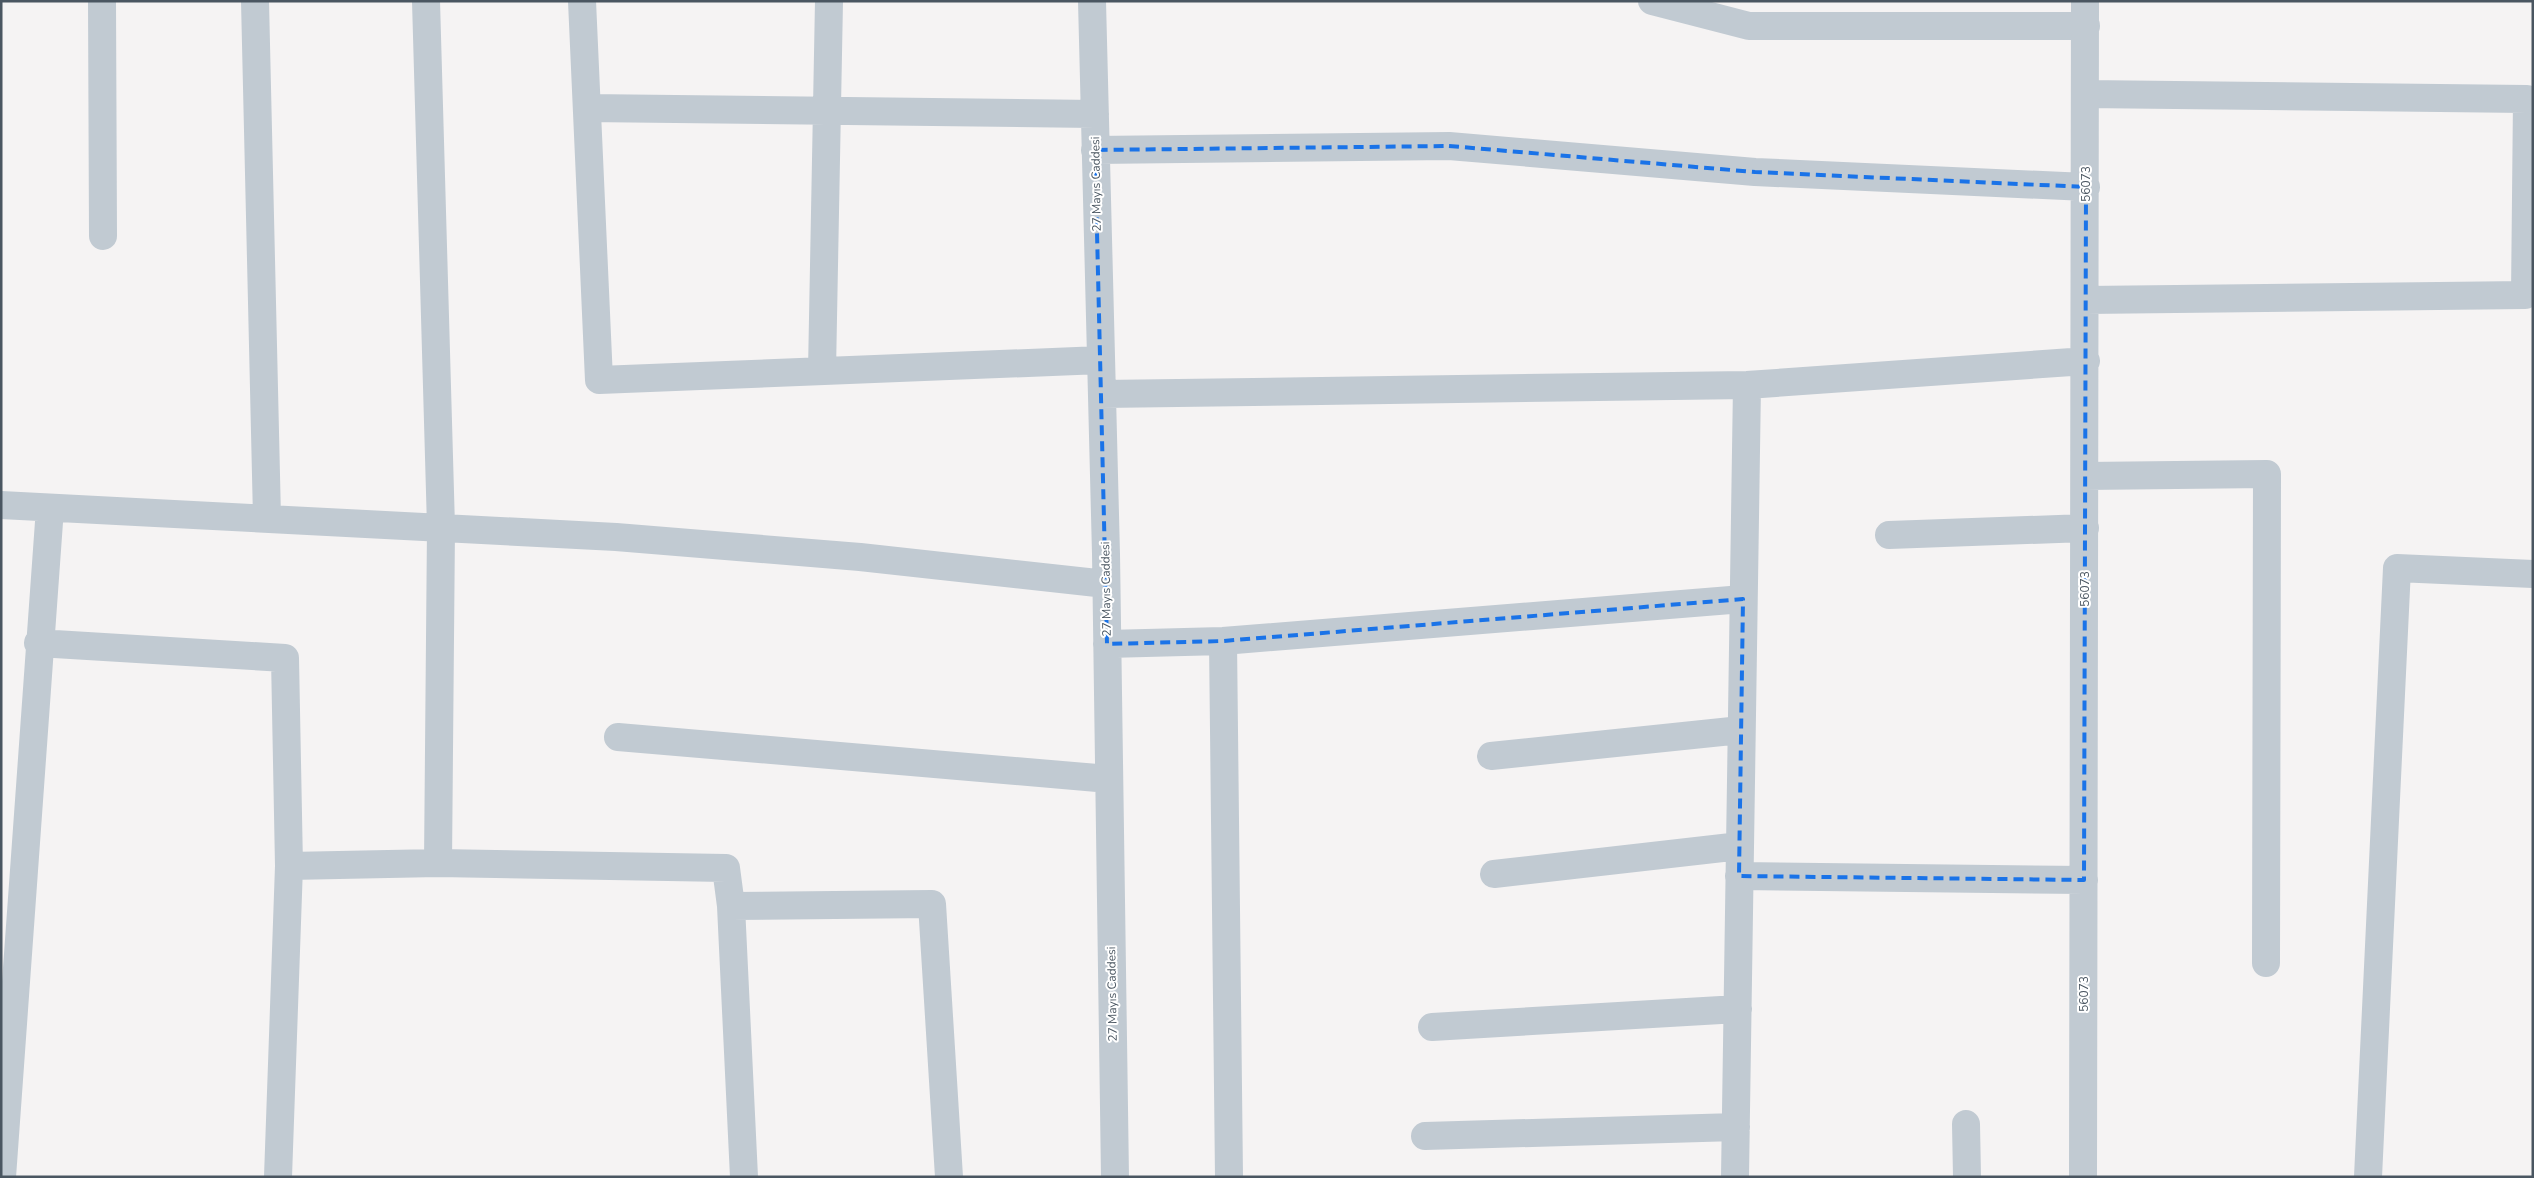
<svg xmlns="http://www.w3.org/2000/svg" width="2534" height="1178" viewBox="0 0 2534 1178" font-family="'Nunito Sans',sans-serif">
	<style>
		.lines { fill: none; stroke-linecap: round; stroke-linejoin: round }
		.minor { stroke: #c1cad2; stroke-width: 28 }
		.marked { fill: none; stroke: #1a73e8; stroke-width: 4; stroke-dasharray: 10 6; stroke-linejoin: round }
		.labels { text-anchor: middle; stroke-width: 4; stroke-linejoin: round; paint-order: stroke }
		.street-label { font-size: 12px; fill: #4a5661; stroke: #fff }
	</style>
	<rect width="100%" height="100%" fill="#f5f3f3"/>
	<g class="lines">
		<path class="minor" d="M 102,1 L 103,236
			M 255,1 L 267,518
			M 426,1 L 441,527 L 438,863
			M 582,1 L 599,380 L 1101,360
			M 1092,1 L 1106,554 L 1115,1177
			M 1652,1 L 1749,26 L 2086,26
			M 2085,94 L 2527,99 L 2525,295 L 2086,300
			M 587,108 L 1095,114
			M 1095,150 L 1449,146 L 1755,172 L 2086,187
			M 822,371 L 829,1
			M 1102,394 L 1747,385 L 2086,361
			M 2085,476 L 2267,474 L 2266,963
			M 1,505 L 616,537 L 860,557 L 1106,584
			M 1889,535 L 2085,528
			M 1223,641 L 1229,1177
			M 38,643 L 285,658 L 289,866 L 278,1177
			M 1107,644 L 1223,641 L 1743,599
			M 618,737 L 1109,779
			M 1491,756 L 1741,730
			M 289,866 L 438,863 L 726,868 L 731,906 L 744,1177
			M 1494,874 L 1740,846
			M 1739,876 L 2084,880
			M 731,906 L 932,904 L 949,1177
			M 1432,1027 L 1738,1009
			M 1966,1124 L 1967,1177
			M 1425,1136 L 1736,1127
			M 2,1177 L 50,508
			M 1735,1177 L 1747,385
			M 2083,1177 L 2085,1
			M 2368,1177 L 2397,568 L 2533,574"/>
	</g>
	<path class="marked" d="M 1449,146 L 1755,172 L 2086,187 L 2084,880 L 1739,876 L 1743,599 L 1223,641 L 1107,644 L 1095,150 Z"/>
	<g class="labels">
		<g class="street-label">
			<text transform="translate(1096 184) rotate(-91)" y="4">27 Mayıs Caddesi</text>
			<text transform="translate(2086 184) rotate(-90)" y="4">56073</text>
			<text transform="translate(1106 589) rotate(-91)" y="4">27 Mayıs Caddesi</text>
			<text transform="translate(2085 589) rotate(-90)" y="4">56073</text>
			<text transform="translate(1112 994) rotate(-91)" y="4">27 Mayıs Caddesi</text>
			<text transform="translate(2084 994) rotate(-90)" y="4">56073</text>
		</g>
	</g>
	<rect width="2534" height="1178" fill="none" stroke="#4a5661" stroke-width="5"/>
</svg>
